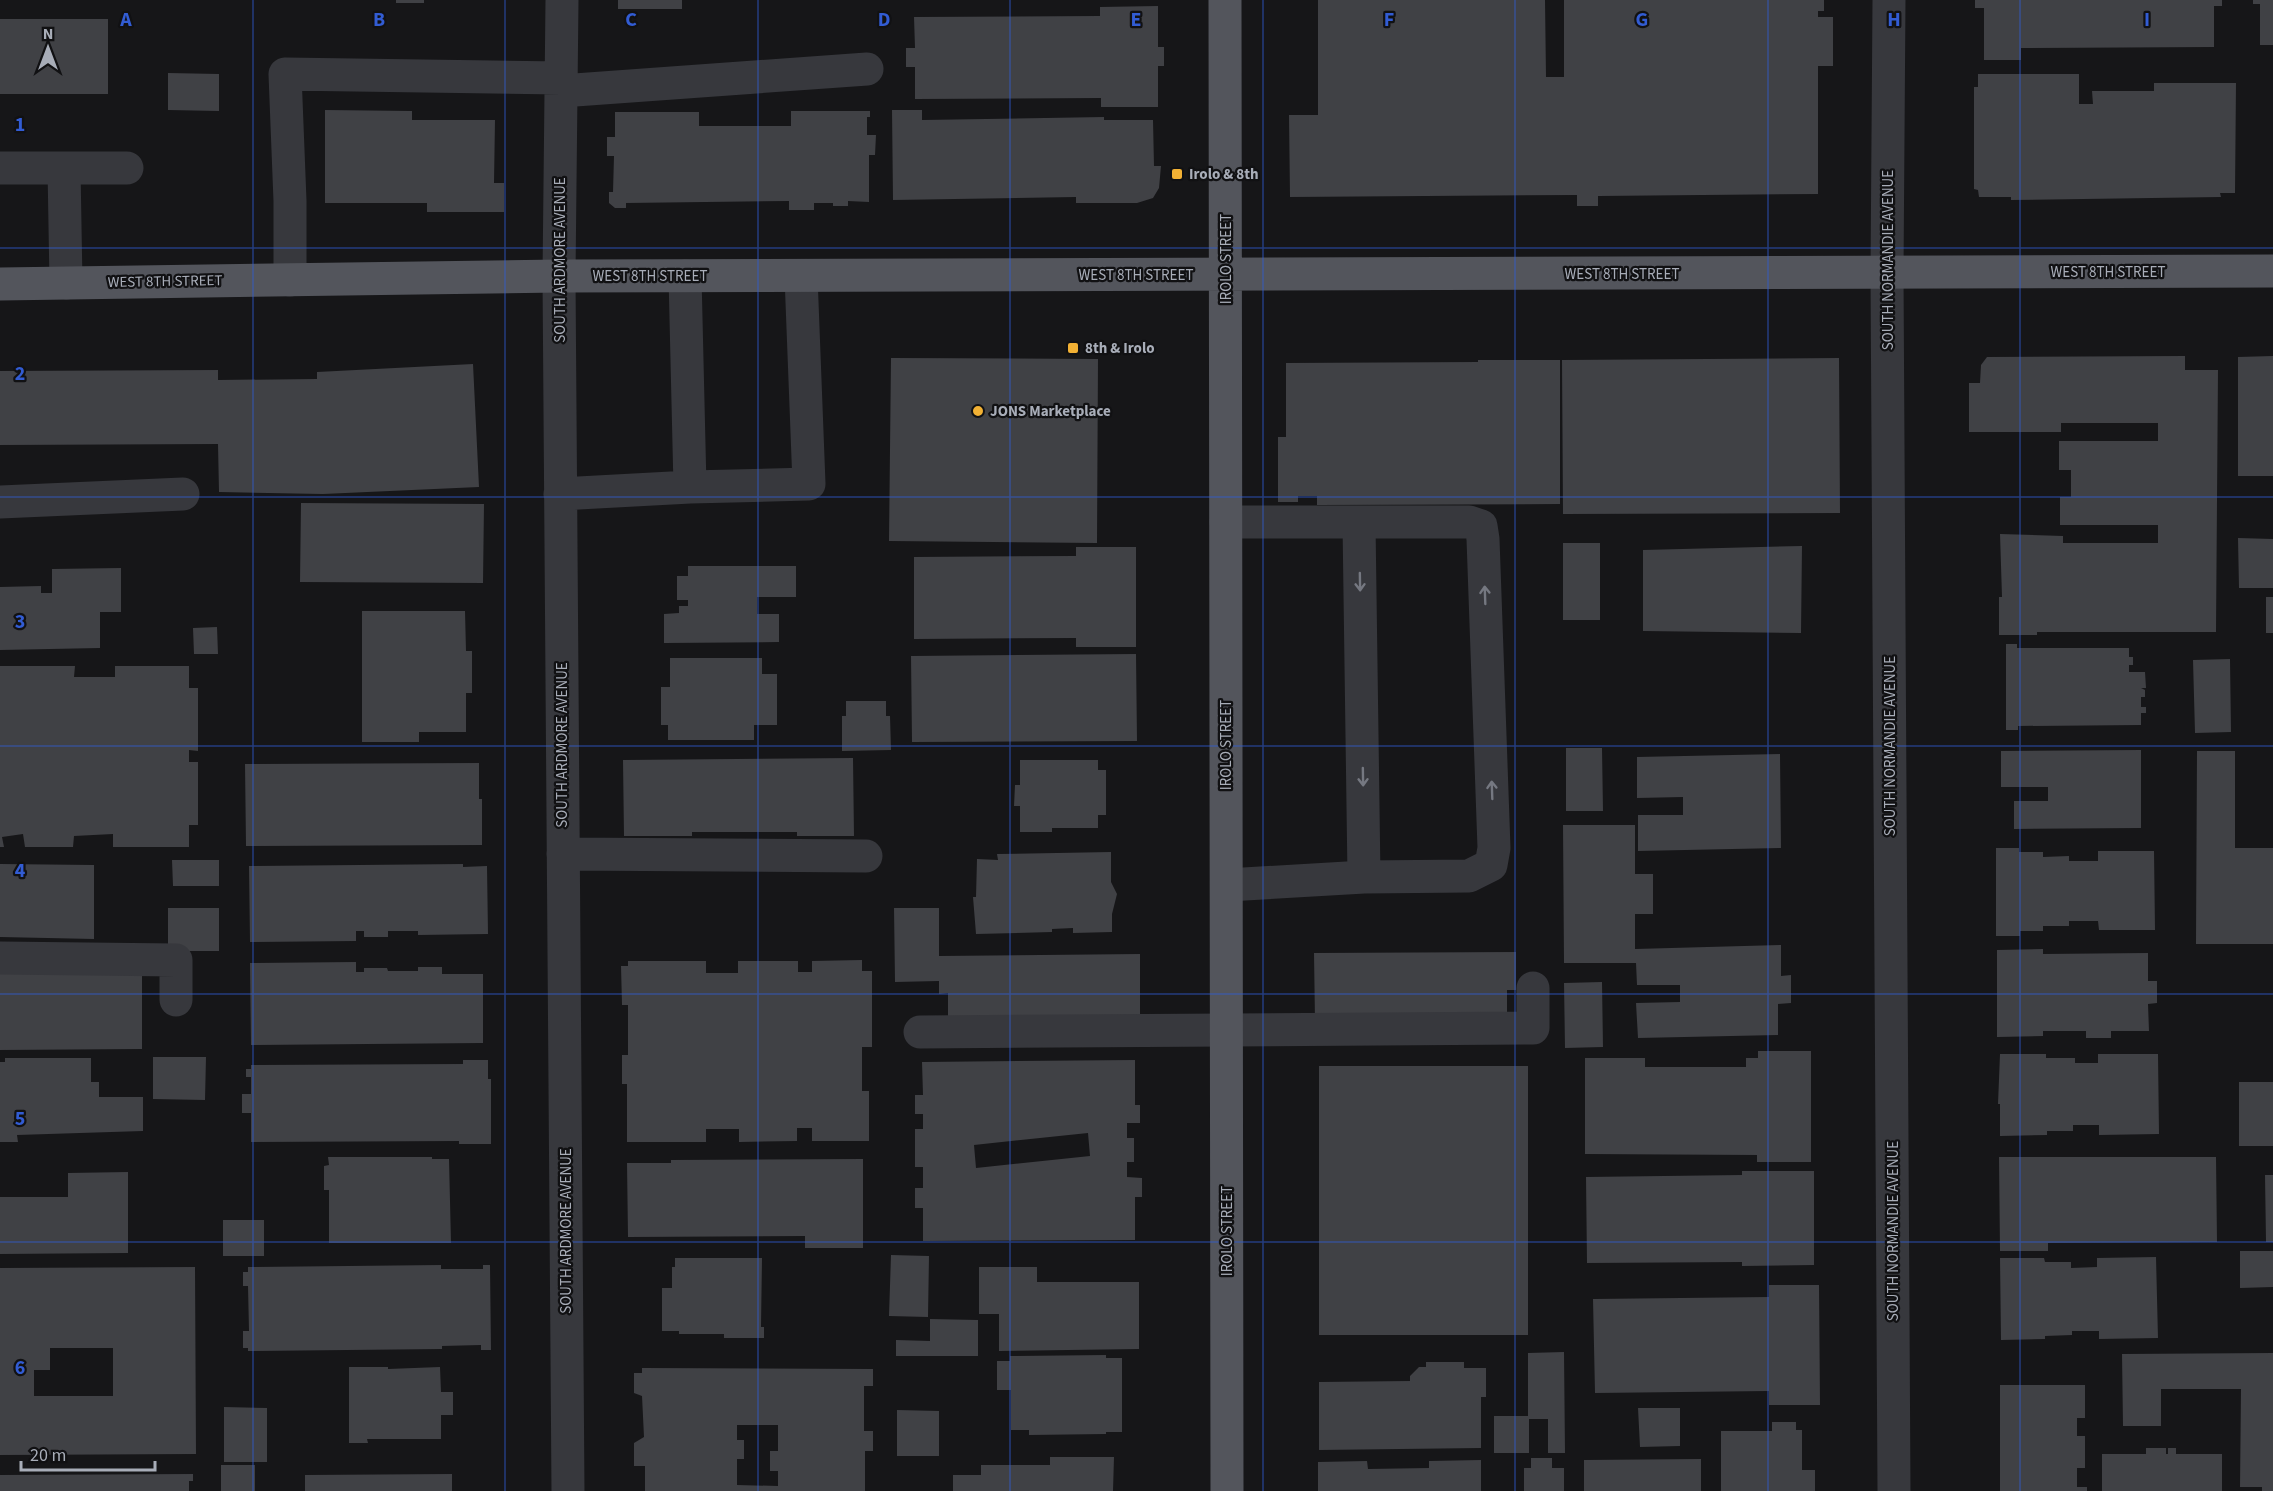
<svg xmlns="http://www.w3.org/2000/svg" width="2273" height="1491" viewBox="0 0 2273 1491" font-family="'Source Sans 3',sans-serif">
	<style>
		.building { fill: #404145; fill-rule: evenodd }
		.lines { fill: none; stroke-linecap: round; stroke-linejoin: round }
		.minor { stroke: #37383d; stroke-width: 33 }
		.major { stroke: #53555c; stroke-width: 33 }
		.oneway { stroke: #757881 }
		.grid { fill: none; stroke: #325cd3; stroke-width: 1.5; stroke-opacity: 0.55 }
		.poi-dot { fill: #f2b134; stroke: #111113; stroke-width: 2 }
		.labels { text-anchor: middle; stroke-width: 4.5; stroke-linejoin: round; paint-order: stroke }
		.poi-label { font-size: 15px; font-weight: bold; fill: #a8adb8; stroke: #111113; text-anchor: start }
		.street-label { font-size: 15px; fill: #a8adb8; stroke: #111113 }
		.grid-label { font-size: 20px; text-anchor: middle; font-weight: bold; fill: #325cd3; stroke: #111113; stroke-width: 4.5; stroke-linejoin: round; paint-order: stroke }
	</style>
	<rect width="100%" height="100%" fill="#161618"/>
	<path class="building" d="M 396,0 L 424,0 L 424,3 L 396,3 Z
		M 618,0 L 682,0 L 682,9 L 618,9 Z
		M 1318,0 L 1545,0 L 1546,77 L 1564,77 L 1564,0 L 1824,0 L 1824,11 L 1818,11 L 1818,17 L 1833,17 L 1833,66 L 1818,66 L 1818,194 L 1598,196 L 1598,206 L 1577,206 L 1577,195 L 1290,197 L 1289,115 L 1318,115 Z
		M 1975,0 L 2222,0 L 2222,6 L 2214,6 L 2214,47 L 2021,48 L 2021,60 L 1984,60 L 1984,8 L 1975,8 Z
		M 2253,0 L 2273,0 L 2273,45 L 2260,45 L 2260,4 L 2253,4 Z
		M 1158,6 L 1158,47 L 1164,47 L 1164,66 L 1158,66 L 1158,107 L 1101,107 L 1101,98 L 915,99 L 915,67 L 906,67 L 906,48 L 915,48 L 914,17 L 1100,16 L 1100,7 Z
		M 0,19 L 108,19 L 108,94 L 0,94 Z
		M 168,73 L 219,74 L 219,111 L 168,110 Z
		M 1978,74 L 2079,74 L 2079,104 L 2093,104 L 2092,91 L 2154,91 L 2154,83 L 2236,83 L 2235,193 L 2220,193 L 2221,197 L 2011,200 L 2011,197 L 1979,197 L 1978,190 L 1974,189 L 1974,87 L 1978,87 Z
		M 325,110 L 412,111 L 412,120 L 495,120 L 494,183 L 504,183 L 504,212 L 427,212 L 427,203 L 325,203 Z
		M 892,110 L 922,110 L 922,120 L 1104,117 L 1104,120 L 1153,120 L 1154,166 L 1161,166 L 1159,188 L 1153,198 L 1137,203 L 1076,203 L 1076,197 L 893,200 Z
		M 791,111 L 870,111 L 870,117 L 867,117 L 867,135 L 876,135 L 875,155 L 869,155 L 869,202 L 848,201 L 848,206 L 833,206 L 833,203 L 814,203 L 814,210 L 789,210 L 789,201 L 626,203 L 626,208 L 615,208 L 609,203 L 609,192 L 613,192 L 614,156 L 607,156 L 607,137 L 615,137 L 615,112 L 699,112 L 699,126 L 791,126 Z
		M 2185,356 L 2185,370 L 2218,370 L 2216,632 L 2037,632 L 2037,635 L 1999,635 L 1999,597 L 2002,597 L 2000,534 L 2063,536 L 2063,543 L 2158,543 L 2158,525 L 2060,525 L 2060,497 L 2071,497 L 2071,470 L 2059,470 L 2059,441 L 2158,441 L 2158,423 L 2061,423 L 2061,432 L 1969,432 L 1969,383 L 1980,383 L 1981,365 L 1987,357 Z
		M 2273,356 L 2273,476 L 2238,476 L 2238,357 Z
		M 891,358 L 1098,359 L 1097,543 L 889,541 Z
		M 1839,358 L 1840,513 L 1563,514 L 1562,360 Z
		M 1478,360 L 1560,360 L 1560,504 L 1317,505 L 1317,496 L 1298,496 L 1298,502 L 1278,502 L 1278,437 L 1286,437 L 1286,363 L 1478,362 Z
		M 473,364 L 479,487 L 323,494 L 219,492 L 218,444 L 0,445 L 0,371 L 218,370 L 218,380 L 317,379 L 317,372 Z
		M 301,503 L 484,504 L 483,583 L 300,582 Z
		M 2238,538 L 2273,539 L 2273,588 L 2239,588 Z
		M 1563,543 L 1600,543 L 1600,620 L 1563,620 Z
		M 1802,546 L 1801,633 L 1643,631 L 1643,550 Z
		M 1076,547 L 1136,547 L 1136,647 L 1076,647 L 1076,638 L 914,639 L 914,557 L 1076,556 Z
		M 688,566 L 796,566 L 796,597 L 757,597 L 757,614 L 779,614 L 779,642 L 664,643 L 664,614 L 679,613 L 679,606 L 688,606 L 688,600 L 677,600 L 677,576 L 688,576 Z
		M 121,568 L 121,612 L 100,612 L 100,648 L 0,650 L 0,587 L 41,586 L 41,593 L 52,593 L 52,569 Z
		M 2266,597 L 2273,597 L 2273,633 L 2266,633 Z
		M 362,611 L 465,611 L 466,651 L 472,651 L 472,693 L 466,693 L 466,732 L 419,732 L 419,742 L 362,742 Z
		M 217,627 L 218,654 L 194,654 L 193,628 Z
		M 2006,644 L 2017,644 L 2017,648 L 2129,648 L 2129,657 L 2133,657 L 2133,665 L 2129,665 L 2129,672 L 2145,672 L 2146,688 L 2141,688 L 2145,690 L 2145,697 L 2141,697 L 2141,707 L 2146,707 L 2146,713 L 2141,713 L 2141,725 L 2018,726 L 2018,730 L 2006,730 Z
		M 1136,654 L 1137,741 L 912,742 L 911,656 Z
		M 670,658 L 762,658 L 762,674 L 777,674 L 777,725 L 754,725 L 754,740 L 668,740 L 668,725 L 661,725 L 661,687 L 670,687 Z
		M 2230,659 L 2231,732 L 2195,733 L 2193,660 Z
		M 0,666 L 75,666 L 74,677 L 115,677 L 115,666 L 189,666 L 189,688 L 198,688 L 198,751 L 189,750 L 189,762 L 198,762 L 198,825 L 189,825 L 189,847 L 113,847 L 113,834 L 74,836 L 73,847 L 25,847 L 23,834 L 2,837 L 4,847 L 0,847 Z
		M 846,701 L 886,701 L 886,716 L 890,716 L 891,750 L 842,751 L 842,716 L 846,716 Z
		M 1566,748 L 1602,748 L 1603,811 L 1566,811 Z
		M 2141,750 L 2141,828 L 2014,829 L 2014,801 L 2048,801 L 2048,787 L 2001,787 L 2001,751 Z
		M 2197,751 L 2235,751 L 2235,848 L 2273,848 L 2273,944 L 2196,944 Z
		M 1780,754 L 1781,848 L 1638,851 L 1638,815 L 1683,815 L 1683,797 L 1637,798 L 1637,757 Z
		M 853,758 L 854,836 L 797,836 L 797,832 L 692,832 L 692,836 L 624,836 L 623,760 Z
		M 1020,760 L 1098,760 L 1098,770 L 1106,770 L 1106,815 L 1098,815 L 1098,828 L 1052,828 L 1052,832 L 1020,832 L 1020,806 L 1014,806 L 1015,785 L 1020,785 Z
		M 479,763 L 479,799 L 482,799 L 482,845 L 246,846 L 245,764 Z
		M 1563,825 L 1635,825 L 1635,874 L 1653,874 L 1653,914 L 1635,914 L 1635,949 L 1781,945 L 1781,976 L 1791,975 L 1791,1003 L 1778,1004 L 1778,1035 L 1638,1038 L 1636,1003 L 1680,1002 L 1680,985 L 1637,985 L 1636,963 L 1564,963 Z
		M 1996,848 L 2019,848 L 2019,852 L 2043,852 L 2043,857 L 2069,856 L 2069,861 L 2098,861 L 2098,851 L 2154,851 L 2155,930 L 2099,930 L 2098,921 L 2069,921 L 2069,926 L 2043,926 L 2043,931 L 2020,931 L 2020,936 L 1996,936 Z
		M 1111,852 L 1111,882 L 1117,894 L 1112,914 L 1112,932 L 1073,933 L 1073,928 L 1052,929 L 1052,932 L 976,934 L 973,897 L 976,897 L 977,859 L 998,860 L 997,854 Z
		M 172,860 L 219,860 L 219,886 L 173,886 Z
		M 0,864 L 94,865 L 94,939 L 0,937 Z
		M 463,864 L 463,867 L 487,866 L 488,934 L 418,935 L 418,931 L 388,931 L 388,937 L 364,937 L 364,931 L 356,931 L 356,941 L 250,942 L 249,866 Z
		M 168,908 L 219,908 L 219,951 L 168,951 Z
		M 894,908 L 939,908 L 939,956 L 1140,954 L 1140,1022 L 948,1024 L 948,993 L 939,994 L 939,981 L 895,982 Z
		M 2043,949 L 2043,954 L 2148,953 L 2148,981 L 2157,981 L 2157,1003 L 2148,1004 L 2149,1031 L 2111,1031 L 2111,1038 L 2086,1038 L 2086,1031 L 2043,1031 L 2043,1036 L 1997,1037 L 1997,950 Z
		M 1516,952 L 1516,990 L 1507,990 L 1507,1021 L 1315,1022 L 1314,953 Z
		M 862,960 L 862,971 L 872,971 L 872,1047 L 862,1047 L 862,1091 L 869,1091 L 869,1141 L 812,1141 L 812,1128 L 797,1128 L 797,1141 L 739,1142 L 739,1129 L 706,1129 L 706,1142 L 627,1142 L 627,1084 L 622,1084 L 622,1055 L 628,1055 L 628,1005 L 622,1005 L 621,966 L 628,966 L 628,961 L 706,961 L 706,973 L 738,973 L 738,961 L 798,961 L 798,972 L 812,972 L 812,961 Z
		M 356,962 L 356,972 L 364,972 L 364,968 L 387,968 L 388,971 L 418,971 L 418,967 L 442,967 L 442,974 L 483,974 L 483,1043 L 251,1045 L 250,963 Z
		M 142,969 L 142,1049 L 0,1050 L 0,970 Z
		M 1602,982 L 1603,1047 L 1565,1048 L 1564,983 Z
		M 1758,1051 L 1811,1051 L 1811,1162 L 1757,1162 L 1757,1155 L 1585,1154 L 1585,1058 L 1645,1058 L 1645,1067 L 1746,1067 L 1746,1058 L 1758,1058 Z
		M 2000,1054 L 2046,1054 L 2046,1058 L 2075,1058 L 2075,1063 L 2098,1063 L 2098,1054 L 2158,1054 L 2159,1134 L 2099,1135 L 2099,1125 L 2073,1125 L 2073,1131 L 2047,1131 L 2047,1135 L 2000,1136 L 2000,1104 L 1998,1104 Z
		M 153,1057 L 206,1057 L 205,1100 L 153,1099 Z
		M 5,1058 L 91,1058 L 91,1082 L 99,1082 L 99,1097 L 143,1097 L 143,1131 L 17,1135 L 18,1142 L 0,1142 L 0,1062 L 5,1062 Z
		M 463,1060 L 488,1060 L 488,1079 L 491,1079 L 491,1144 L 459,1144 L 459,1141 L 251,1142 L 251,1113 L 242,1113 L 242,1094 L 251,1094 L 251,1077 L 246,1077 L 246,1069 L 251,1069 L 251,1065 L 463,1064 Z
		M 1135,1060 L 1135,1105 L 1140,1105 L 1140,1123 L 1127,1123 L 1127,1138 L 1134,1138 L 1134,1162 L 1127,1162 L 1127,1177 L 1142,1178 L 1142,1197 L 1135,1197 L 1135,1240 L 923,1241 L 923,1208 L 915,1208 L 915,1188 L 923,1188 L 923,1167 L 915,1167 L 915,1129 L 923,1129 L 923,1114 L 915,1114 L 915,1095 L 923,1095 L 922,1062 ZM 1088,1133 L 1090,1156 L 976,1168 L 974,1145 Z
		M 1319,1066 L 1528,1066 L 1528,1335 L 1319,1335 Z
		M 2239,1082 L 2273,1082 L 2273,1146 L 2239,1146 Z
		M 328,1157 L 432,1157 L 432,1159 L 449,1159 L 451,1243 L 329,1243 L 329,1190 L 324,1190 L 324,1166 L 329,1165 Z
		M 1999,1157 L 2216,1157 L 2217,1242 L 2048,1243 L 2048,1251 L 2000,1251 Z
		M 863,1159 L 863,1248 L 805,1248 L 805,1236 L 628,1237 L 627,1163 L 671,1163 L 671,1160 Z
		M 1742,1171 L 1814,1171 L 1814,1265 L 1742,1266 L 1742,1262 L 1587,1263 L 1586,1177 L 1742,1175 Z
		M 128,1172 L 128,1253 L 0,1254 L 0,1197 L 68,1197 L 68,1173 Z
		M 2265,1175 L 2273,1175 L 2273,1242 L 2266,1242 Z
		M 223,1220 L 264,1220 L 264,1256 L 223,1256 Z
		M 2240,1251 L 2273,1251 L 2273,1287 L 2240,1288 Z
		M 891,1255 L 929,1256 L 928,1317 L 889,1316 Z
		M 2156,1257 L 2158,1338 L 2099,1339 L 2099,1331 L 2072,1331 L 2072,1335 L 2045,1336 L 2045,1339 L 2001,1340 L 2000,1258 L 2044,1258 L 2045,1262 L 2071,1262 L 2071,1268 L 2097,1267 L 2097,1258 Z
		M 675,1258 L 762,1258 L 761,1327 L 764,1327 L 764,1338 L 724,1338 L 724,1334 L 679,1334 L 679,1331 L 662,1331 L 662,1288 L 672,1288 L 672,1267 L 675,1267 Z
		M 441,1265 L 441,1269 L 483,1269 L 483,1265 L 490,1265 L 491,1350 L 481,1350 L 481,1345 L 442,1346 L 442,1349 L 248,1351 L 248,1348 L 243,1348 L 243,1331 L 249,1331 L 248,1286 L 243,1286 L 243,1272 L 248,1272 L 248,1267 Z
		M 195,1267 L 196,1454 L 0,1455 L 0,1268 ZM 50,1348 L 113,1348 L 113,1396 L 34,1396 L 34,1370 L 50,1370 Z
		M 979,1267 L 1037,1267 L 1037,1282 L 1139,1282 L 1139,1349 L 999,1351 L 999,1314 L 979,1314 Z
		M 1769,1285 L 1819,1285 L 1820,1405 L 1769,1405 L 1769,1391 L 1595,1393 L 1593,1299 L 1769,1297 Z
		M 930,1319 L 978,1320 L 978,1356 L 896,1356 L 896,1340 L 930,1341 Z
		M 1564,1352 L 1565,1453 L 1548,1453 L 1548,1419 L 1529,1419 L 1529,1453 L 1494,1453 L 1494,1416 L 1528,1416 L 1528,1353 Z
		M 2273,1353 L 2273,1491 L 2262,1491 L 2262,1487 L 2240,1487 L 2241,1389 L 2161,1389 L 2161,1426 L 2123,1426 L 2122,1354 Z
		M 1106,1355 L 1106,1358 L 1122,1358 L 1122,1432 L 1106,1432 L 1106,1434 L 1029,1435 L 1029,1430 L 1011,1430 L 1011,1390 L 997,1390 L 997,1361 L 1010,1361 L 1010,1356 Z
		M 1426,1362 L 1464,1362 L 1464,1368 L 1486,1368 L 1486,1397 L 1481,1397 L 1481,1448 L 1319,1450 L 1319,1382 L 1410,1381 L 1410,1376 L 1419,1367 L 1426,1367 Z
		M 349,1367 L 388,1367 L 388,1369 L 440,1367 L 441,1392 L 453,1392 L 453,1415 L 441,1415 L 441,1439 L 367,1439 L 368,1443 L 349,1443 Z
		M 642,1368 L 873,1369 L 873,1386 L 864,1386 L 864,1431 L 873,1431 L 873,1451 L 865,1451 L 865,1491 L 645,1491 L 645,1466 L 634,1466 L 634,1443 L 644,1437 L 642,1396 L 634,1393 L 634,1373 L 642,1373 ZM 737,1425 L 778,1425 L 778,1451 L 770,1451 L 770,1471 L 778,1471 L 778,1486 L 737,1485 L 737,1459 L 744,1459 L 744,1440 L 737,1440 Z
		M 2000,1385 L 2085,1385 L 2085,1418 L 2077,1418 L 2077,1436 L 2085,1436 L 2085,1468 L 2077,1468 L 2077,1487 L 2087,1487 L 2087,1491 L 2000,1491 Z
		M 224,1407 L 267,1408 L 267,1462 L 224,1462 Z
		M 1638,1408 L 1680,1408 L 1680,1446 L 1640,1447 Z
		M 897,1410 L 939,1411 L 939,1456 L 897,1456 Z
		M 1772,1422 L 1796,1422 L 1796,1430 L 1802,1430 L 1802,1470 L 1815,1470 L 1815,1491 L 1721,1491 L 1721,1431 L 1772,1431 Z
		M 2146,1448 L 2166,1448 L 2166,1454 L 2168,1454 L 2168,1448 L 2176,1448 L 2176,1454 L 2222,1454 L 2222,1491 L 2102,1491 L 2102,1454 L 2146,1454 Z
		M 1050,1457 L 1114,1457 L 1113,1491 L 953,1491 L 953,1475 L 981,1475 L 981,1465 L 1050,1465 Z
		M 1531,1458 L 1552,1458 L 1552,1468 L 1564,1468 L 1564,1491 L 1524,1491 L 1524,1468 L 1531,1468 Z
		M 1701,1459 L 1701,1491 L 1584,1491 L 1584,1460 Z
		M 1481,1460 L 1481,1491 L 1318,1491 L 1318,1462 L 1367,1461 L 1368,1469 L 1429,1468 L 1429,1461 Z
		M 221,1465 L 255,1465 L 255,1491 L 221,1491 Z
		M 193,1474 L 193,1481 L 189,1481 L 189,1491 L 0,1491 L 0,1475 Z
		M 452,1474 L 452,1491 L 305,1491 L 305,1475 Z"/>
	<g class="lines">
		<path class="minor" d="M 562,0 L 559,276 L 568,1491
			M 1889,0 L 1887,273 L 1894,1491
			M 561,91 L 867,69
			M 0,168 L 127,168
			M 64,168 L 66,283
			M 290,280 L 290,201 L 285,74 L 561,78
			M 690,487 L 809,484 L 801,276
			M 560,494 L 690,487 L 685,276
			M 0,502 L 183,494
			M 1226,522 L 1469,522 L 1481,526 L 1483,539 L 1494,848 L 1491,865 L 1469,876 L 1364,877 L 1227,885
			M 1359,523 L 1364,877
			M 563,854 L 866,856
			M 0,958 L 176,960 L 176,1000
			M 920,1032 L 1533,1028 L 1533,988"/>
		<path class="major" d="M 1225,0 L 1227,1491
			M 0,284 L 559,276 L 2273,271"/>
	</g>
	<defs><path id="oneway-shaft" d="M-6 0H5M1.5-3L5.5 0L1.5 3" fill="none" stroke-width="1.6" stroke-linecap="round" stroke-linejoin="round" transform="scale(1.5)"/></defs>
	<g class="oneway">
		<use href="#oneway-shaft" transform="translate(1360 582) rotate(89)"/>
		<use href="#oneway-shaft" transform="translate(1485 595) rotate(-92)"/>
		<use href="#oneway-shaft" transform="translate(1363 777) rotate(89)"/>
		<use href="#oneway-shaft" transform="translate(1492 790) rotate(-92)"/>
	</g>
	<path class="grid" d="M 253,0 L 253,1491M 505,0 L 505,1491M 758,0 L 758,1491M 1010,0 L 1010,1491M 1263,0 L 1263,1491M 1515,0 L 1515,1491M 1768,0 L 1768,1491M 2020,0 L 2020,1491M 0,248 L 2273,248M 0,497 L 2273,497M 0,746 L 2273,746M 0,994 L 2273,994M 0,1242 L 2273,1242"/>
	<g class="poi-dot">
		<rect x="1171" y="168" width="12" height="12" rx="3"/>
		<rect x="1067" y="342" width="12" height="12" rx="3"/>
		<circle cx="978" cy="411" r="6"/>
	</g>
	<g class="labels">
		<g class="poi-label">
			<text x="1189" y="179">Irolo &amp; 8th</text>
			<text x="1085" y="353">8th &amp; Irolo</text>
			<text x="990" y="416">JONS Marketplace</text>
		</g>
		<g class="street-label">
			<text transform="translate(1226 259) rotate(-90)" y="5">IROLO STREET</text>
			<text transform="translate(560 260) rotate(-90)" y="5">SOUTH ARDMORE AVENUE</text>
			<text transform="translate(1888 260) rotate(-90)" y="5">SOUTH NORMANDIE AVENUE</text>
			<text x="2108" y="277">WEST 8TH STREET</text>
			<text x="1622" y="279">WEST 8TH STREET</text>
			<text x="1136" y="280">WEST 8TH STREET</text>
			<text x="650" y="281">WEST 8TH STREET</text>
			<text transform="translate(165 281) rotate(-1)" y="5">WEST 8TH STREET</text>
			<text transform="translate(562 745) rotate(-90)" y="5">SOUTH ARDMORE AVENUE</text>
			<text transform="translate(1226 745) rotate(-90)" y="5">IROLO STREET</text>
			<text transform="translate(1890 746) rotate(-90)" y="5">SOUTH NORMANDIE AVENUE</text>
			<text transform="translate(566 1231) rotate(-90)" y="5">SOUTH ARDMORE AVENUE</text>
			<text transform="translate(1227 1231) rotate(-90)" y="5">IROLO STREET</text>
			<text transform="translate(1893 1231) rotate(-90)" y="5">SOUTH NORMANDIE AVENUE</text>
		</g>
	</g>
	<g class="grid-label">
		<text x="126" y="26">A</text>
		<text x="379" y="26">B</text>
		<text x="631" y="26">C</text>
		<text x="884" y="26">D</text>
		<text x="1136" y="26">E</text>
		<text x="1389" y="26">F</text>
		<text x="1642" y="26">G</text>
		<text x="1894" y="26">H</text>
		<text x="2147" y="26">I</text>
		<text x="20" y="131">1</text>
		<text x="20" y="380">2</text>
		<text x="20" y="628">3</text>
		<text x="20" y="877">4</text>
		<text x="20" y="1125">5</text>
		<text x="20" y="1374">6</text>
	</g>
	<g transform="translate(48 48)" stroke="#111113" stroke-width="4.5" paint-order="stroke">
	<path d="M0-4.5L10 22L0 15L-10 22Z" fill="#a8adb8"/>
	<text y="-9" font-size="16" font-weight="bold" text-anchor="middle" fill="#a8adb8">N</text>
	</g>
	<path d="M21 1461v9h134v-9" fill="none" stroke="#a8adb8" stroke-width="3"/>
	<text x="30" y="1461" font-size="18" fill="#a8adb8" stroke="#111113" stroke-width="4.5" paint-order="stroke">20 m</text>
</svg>
